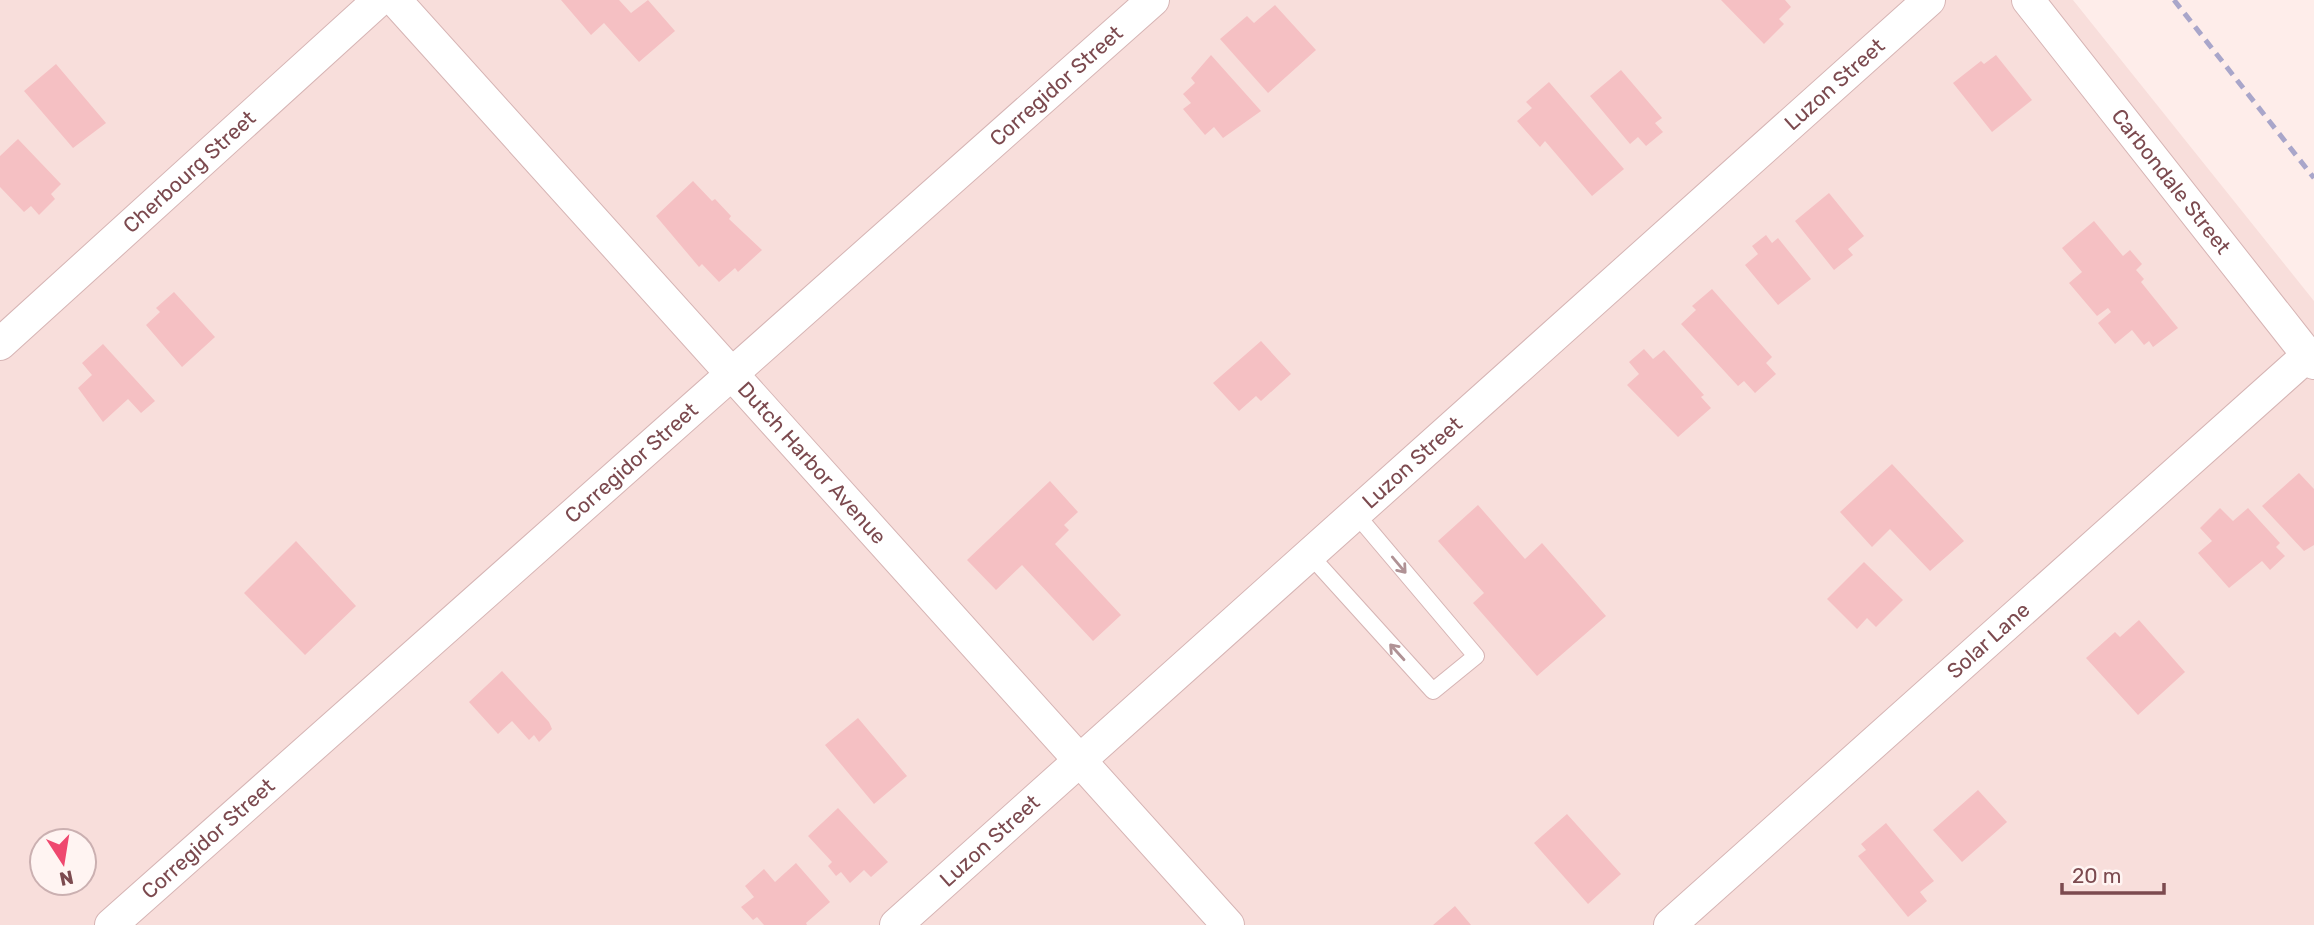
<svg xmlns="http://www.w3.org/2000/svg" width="2314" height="925" viewBox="0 0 2314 925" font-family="Rubik,sans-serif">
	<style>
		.residential { fill: #f8dedb; fill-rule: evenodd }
		.building { fill: #f5c0c3 }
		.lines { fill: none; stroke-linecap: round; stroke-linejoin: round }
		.service-casing { stroke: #d6b4b4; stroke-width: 18 }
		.minor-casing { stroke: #d6b4b4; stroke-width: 34 }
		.service { stroke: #fff; stroke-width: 16 }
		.minor { stroke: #fff; stroke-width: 32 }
		.rail { stroke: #a9a6ca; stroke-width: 5; stroke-dasharray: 10 7; stroke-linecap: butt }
		.oneway { stroke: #b09295 }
		.labels { text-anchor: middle; stroke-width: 5; stroke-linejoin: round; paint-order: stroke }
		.street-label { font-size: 21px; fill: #7c4a4f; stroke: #fff4f2 }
	</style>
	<rect width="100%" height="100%" fill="#feedea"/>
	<path class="residential" d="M 0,0 L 2073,0 L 2314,301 L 2314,925 L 0,925 ZM 42,841 L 84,841 L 84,883 L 42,883 Z"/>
	<path class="building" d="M 561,0 L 619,0 L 631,13 L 648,0 L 675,31 L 639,62 L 604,23 L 591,35 Z
		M 1721,0 L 1785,0 L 1791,7 L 1779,19 L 1784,24 L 1764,44 Z
		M 1275,5 L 1316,50 L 1268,93 L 1220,39 L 1247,16 L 1254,23 Z
		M 1211,55 L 1261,111 L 1223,138 L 1214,127 L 1205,135 L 1183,109 L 1191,103 L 1183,94 L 1195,83 L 1191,78 Z
		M 1996,55 L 2032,100 L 1992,132 L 1953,83 L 1981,61 L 1984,64 Z
		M 56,64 L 106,123 L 73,148 L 24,91 Z
		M 1621,70 L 1662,118 L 1655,123 L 1663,132 L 1646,146 L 1638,137 L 1630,144 L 1590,96 Z
		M 1549,82 L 1624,169 L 1592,196 L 1545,141 L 1540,147 L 1517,121 L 1532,108 L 1526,102 Z
		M 18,139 L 61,184 L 51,194 L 55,199 L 39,215 L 31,206 L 24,212 L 0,187 L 0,156 Z
		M 693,181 L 712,201 L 715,199 L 731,216 L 729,219 L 762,250 L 738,272 L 735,268 L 719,282 L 702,264 L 699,267 L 656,216 Z
		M 1829,193 L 1864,236 L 1848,249 L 1853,255 L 1834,270 L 1795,221 Z
		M 2094,221 L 2123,256 L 2130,250 L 2142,264 L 2136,270 L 2144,279 L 2141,282 L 2178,328 L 2153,347 L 2149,341 L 2144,345 L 2132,330 L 2115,344 L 2098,323 L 2111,312 L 2108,308 L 2097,316 L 2069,283 L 2082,272 L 2062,248 Z
		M 1766,235 L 1772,243 L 1778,238 L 1811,279 L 1778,305 L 1745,265 L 1758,254 L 1752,246 Z
		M 1712,289 L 1772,357 L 1766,363 L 1776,374 L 1755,393 L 1744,381 L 1738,386 L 1681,324 L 1696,310 L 1692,306 Z
		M 174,292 L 215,337 L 182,367 L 146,325 L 160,312 L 156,308 Z
		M 1261,341 L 1291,374 L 1261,401 L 1256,396 L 1239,411 L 1213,383 Z
		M 103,344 L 155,401 L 141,413 L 128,399 L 103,422 L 78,388 L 92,375 L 82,363 Z
		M 1644,349 L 1653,359 L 1664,350 L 1704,395 L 1701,397 L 1711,408 L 1678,437 L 1627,385 L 1639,374 L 1629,362 Z
		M 1892,464 L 1964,541 L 1930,571 L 1890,529 L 1872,547 L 1840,512 Z
		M 2299,473 L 2314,489 L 2314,545 L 2304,551 L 2262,506 Z
		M 1050,481 L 1078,512 L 1064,525 L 1069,530 L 1055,544 L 1121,615 L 1093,641 L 1022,565 L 996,590 L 967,560 Z
		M 1478,505 L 1525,559 L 1542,543 L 1606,616 L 1537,676 L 1473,603 L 1484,593 L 1438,541 Z
		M 2220,508 L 2233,521 L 2248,508 L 2280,543 L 2276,547 L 2285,556 L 2270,570 L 2262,561 L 2229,588 L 2198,553 L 2212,541 L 2200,528 Z
		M 296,541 L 356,606 L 305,655 L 244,593 Z
		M 1864,562 L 1903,600 L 1876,627 L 1867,618 L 1857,629 L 1827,599 Z
		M 2139,620 L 2185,672 L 2138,715 L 2086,658 L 2115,632 L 2120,637 Z
		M 502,671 L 549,722 L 552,729 L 539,742 L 534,735 L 529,740 L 512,721 L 498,734 L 469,702 Z
		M 858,718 L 907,776 L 874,804 L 825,745 Z
		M 1978,790 L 2007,822 L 1962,862 L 1933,830 Z
		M 838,808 L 888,862 L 871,877 L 864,870 L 850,883 L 841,872 L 836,876 L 828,866 L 832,862 L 808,836 Z
		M 1567,814 L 1621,874 L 1588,904 L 1534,843 Z
		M 1886,823 L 1934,881 L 1920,892 L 1927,901 L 1908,917 L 1858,856 L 1866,850 L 1861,844 Z
		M 796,863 L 830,902 L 806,923 L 807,925 L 764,925 L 757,917 L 753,920 L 741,907 L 754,897 L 745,886 L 764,869 L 775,882 Z
		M 1455,906 L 1471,925 L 1433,925 Z"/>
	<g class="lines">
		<g class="service-casing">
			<path id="service" d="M 1309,554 L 1433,691 L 1476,656 L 1355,513"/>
		</g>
		<g class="minor-casing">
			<g id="minor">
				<path id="s1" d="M 395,0 L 1228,925"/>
				<path id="s2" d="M 2028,0 L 2314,363"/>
				<path id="s3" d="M 0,344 L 379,0"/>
				<path id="s4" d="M 111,925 L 1153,0"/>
				<path id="s5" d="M 896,925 L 1929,0"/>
				<path id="s6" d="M 1670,925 L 2308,355"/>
			</g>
		</g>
		<use href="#service" class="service"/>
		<use href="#minor" class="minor"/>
		<path class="rail" d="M 2174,0 L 2314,178"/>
	</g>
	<defs><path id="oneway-shaft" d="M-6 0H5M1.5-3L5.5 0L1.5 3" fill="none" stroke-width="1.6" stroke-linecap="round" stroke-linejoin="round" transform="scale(1.75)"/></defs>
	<g class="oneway">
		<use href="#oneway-shaft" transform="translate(1399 565) rotate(50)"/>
		<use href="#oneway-shaft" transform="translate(1397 652) rotate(-132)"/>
	</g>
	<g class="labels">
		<g class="street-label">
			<text dy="7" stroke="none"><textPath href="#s5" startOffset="1260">Luzon Street</textPath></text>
			<text dy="7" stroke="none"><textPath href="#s4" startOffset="1264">Corregidor Street</textPath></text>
			<text dy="7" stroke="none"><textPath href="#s3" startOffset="256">Cherbourg Street</textPath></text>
			<text dy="7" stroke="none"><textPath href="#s2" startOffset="231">Carbondale Street</textPath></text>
			<text dy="7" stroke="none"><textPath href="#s1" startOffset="623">Dutch Harbor Avenue</textPath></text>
			<text dy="7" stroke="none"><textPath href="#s5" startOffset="693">Luzon Street</textPath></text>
			<text dy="7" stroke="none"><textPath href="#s4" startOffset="696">Corregidor Street</textPath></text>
			<text dy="7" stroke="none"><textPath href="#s6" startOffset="427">Solar Lane</textPath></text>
			<text dy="7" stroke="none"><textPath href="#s4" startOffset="130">Corregidor Street</textPath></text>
			<text dy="7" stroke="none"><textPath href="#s5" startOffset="126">Luzon Street</textPath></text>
		</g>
	</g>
	<g transform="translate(63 862) rotate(168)"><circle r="33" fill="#fff4f2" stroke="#cbb0b1" stroke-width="2"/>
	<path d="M0-5L12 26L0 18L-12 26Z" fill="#ef486f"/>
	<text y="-10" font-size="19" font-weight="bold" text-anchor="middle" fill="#7c4a4f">N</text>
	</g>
	<path d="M2062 883v10h102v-10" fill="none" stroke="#7c4a4f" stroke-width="3.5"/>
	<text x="2072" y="883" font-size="21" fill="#7c4a4f" stroke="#fff4f2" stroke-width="5" paint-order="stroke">20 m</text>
</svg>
